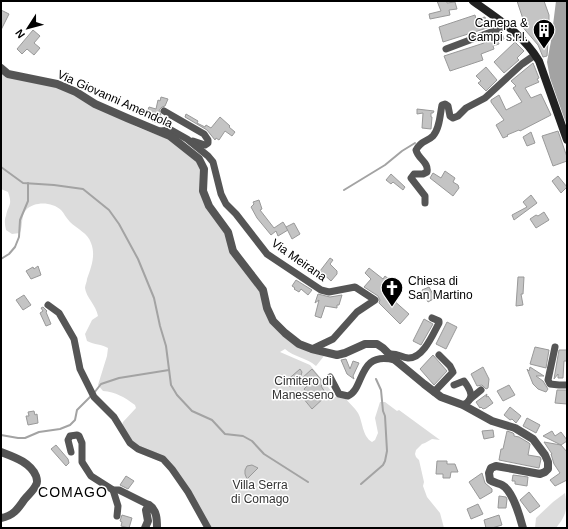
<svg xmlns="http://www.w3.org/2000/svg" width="568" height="529" viewBox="0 0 568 529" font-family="Arial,sans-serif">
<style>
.green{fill:#dcdcdc}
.water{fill:#a3a3a3}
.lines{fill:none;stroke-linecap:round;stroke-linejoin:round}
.stream{stroke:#a3a3a3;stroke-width:2}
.building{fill:#c4c4c4;stroke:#999}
.minor{stroke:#555;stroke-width:7}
.tertiary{stroke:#555;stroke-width:8}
.secondary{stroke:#222;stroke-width:8}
.labels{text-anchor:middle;stroke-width:3;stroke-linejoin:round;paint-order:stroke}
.poi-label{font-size:12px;fill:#000;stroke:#fff;text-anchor:end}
.street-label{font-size:12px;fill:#000;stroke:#fff}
.park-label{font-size:12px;fill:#333;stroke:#fff}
.quarter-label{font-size:14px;letter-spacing:1px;fill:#000;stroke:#fff}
</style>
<rect width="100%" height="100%" fill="#fff"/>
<g class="green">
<path d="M1,70L69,91L137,127L173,141L196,159L200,166L203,199L260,284L263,306L308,351L324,356L316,366C307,358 294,357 285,349L280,352L310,365L333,393L329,396L345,398C349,403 355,408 358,413C363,422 362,436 372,442L375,440L378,433L375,418L380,402H385L397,411L399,410L440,440L432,439L425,443L422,444L416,450L415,454L416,457L419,460L424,482L423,486L427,497L440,513L444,528H211L169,462L134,444L122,425L123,422L136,408L135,405C124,397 116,392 103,391L98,385L107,356L108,348C101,344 95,345 87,341L85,334L92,320L98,316C96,305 86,297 85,288C85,285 87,282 87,279C91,268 96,255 91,243C88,233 77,229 70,222C66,218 64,213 61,210C52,202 35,201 26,210C21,215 23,225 20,233L12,234L6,230C5,225 4,220 6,216C8,204 13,206 8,192L1,189Z"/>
<path d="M565,493C568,510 566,515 556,528H535L536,518L553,502Z"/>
</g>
<path class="water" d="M556,1H567V126L550,78L547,62L551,41Z"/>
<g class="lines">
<g class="stream">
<path d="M1,167L23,183L54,185L83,189L109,210L119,224L138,259L154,298L160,326L166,346L171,385L177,395L192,411L212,420L225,434L243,436L252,441L264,454L308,482"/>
<path d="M344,190L385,165L402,151L415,143"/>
<path d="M1,259L9,254L15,247L19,237L20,220L28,201V183"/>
<path d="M94,393L101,384L119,378L169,370"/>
<path d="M1,435L18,438H25L39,432L60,429L70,425L75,420L77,410L91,396"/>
<path d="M361,484L383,465L385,461L387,451L385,416L383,411L381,390L376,379"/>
</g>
</g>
<g class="building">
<path d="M437,1H447V3L455,2L457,9L449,10L450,15L430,19L429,14L441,11Z"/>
<path d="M517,1H544L549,15V23L550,38L548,42L547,56L543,57L538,45L520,24L524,22Z"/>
<path d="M1,10L9,14L1,30Z"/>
<path d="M475,15L476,19L485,17L486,21L488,20L490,27L443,42L439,27Z"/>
<path d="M33,30L40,36L34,43L40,48L34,55L27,49L22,54L17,49Z"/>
<path d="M502,33L504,39L498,41L499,44L493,46L494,49L481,54L483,60L450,71L444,56L484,43L483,40Z"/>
<path d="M515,42L524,51L517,58L519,60L504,73L494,62Z"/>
<path d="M533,63L539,78L537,79L539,82L525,88L531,98L541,94L551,115L520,131L519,130L507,135L508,136L503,138L496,125L504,120L491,102V100L499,95L506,110L522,102L513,88L516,86L511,81Z"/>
<path d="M486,67L497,80L486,91L478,83L481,81L476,76Z"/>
<path d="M161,97L168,99L165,106L162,107L160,109L159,111L161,115L158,123L152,121L153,117L148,115V113L147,112L149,107L156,109L158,100L160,101Z"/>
<path d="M417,109L434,111L433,113H431V117H432L431,129L422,128L423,113L417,114Z"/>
<path d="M186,114L198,121L197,123L205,127L206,125L211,128L220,117L230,126L229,127L235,132L232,136L225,131L219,140L216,138L215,140L207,130L185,117Z"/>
<path d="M558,131L567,157V161L553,166L542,136Z"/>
<path d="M531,132L535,143L527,146L523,137Z"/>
<path d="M445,171L455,178L453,182L458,185L459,188L453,196L430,178L433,173L441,178Z"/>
<path d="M391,174L405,187L403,190L393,182L391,184L386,180Z"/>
<path d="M558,176L567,187L561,193L552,181Z"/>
<path d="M531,195L537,203L514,220L512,215L527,207L523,202Z"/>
<path d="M259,200L262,209L260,210L274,228L283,222L288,230L278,236L276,231L271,235L257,218L251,207L254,204L253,202Z"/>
<path d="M544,212L549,220L536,228L530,219L536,215L538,216Z"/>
<path d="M294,223L300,234L292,239L286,227Z"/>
<path d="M330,258L333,260L330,264L337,271V274L331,281L320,271Z"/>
<path d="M38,266L41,275L31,279L26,271L33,267L34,269Z"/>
<path d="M369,268L383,279L385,276L390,280L387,283L389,284L383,291L409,314L400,324L379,303L380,300L378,296L364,287L371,279L365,273Z"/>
<path d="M518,277H524L523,294H521L523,305L516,306Z"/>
<path d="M296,280L312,290L308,295L301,289L299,292L294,289L295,288L292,286Z"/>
<path d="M429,287L435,298L428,302L422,290Z"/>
<path d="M318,294L330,297L342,295L339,305H337V308L325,306L321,318L315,316L319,300L315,303Z"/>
<path d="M24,295L31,305L23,310L16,300Z"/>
<path d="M43,307L47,311L46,312L51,324L46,326L40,313L43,311L41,308Z"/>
<path d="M424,319L433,324L421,345L413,341Z"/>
<path d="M447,322L457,327L446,349L436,344Z"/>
<path d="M535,347L549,350L546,368L530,364Z"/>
<path d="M559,350H567V361H564L563,378H558V374L554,379Z"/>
<path d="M433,355L447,371L434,385L420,369Z"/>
<path d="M346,359L350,369L353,361L359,363L353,376L354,379L347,374L341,360Z"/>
<path d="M483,367L489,379L488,388L486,389L482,385L477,386L471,374Z"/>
<path d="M530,367L544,376H536L543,381L548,389L546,392L538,389L533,384L527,369L529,371Z"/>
<path d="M300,369L302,372L300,379L290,387L285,382Z"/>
<path d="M312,369L324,383L321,386L327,395L312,409L303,398L308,394L304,389L307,386L301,379Z"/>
<path d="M509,385L515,395L503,401L497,391Z"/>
<path d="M557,390H567V404L555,403Z"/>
<path d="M487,394L486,397L488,396L493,403L486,408L483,409L481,407L480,408L476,402Z"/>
<path d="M510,407L521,416L516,423L512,419L510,420L504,415Z"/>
<path d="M34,411L35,415L37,414L38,423L28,425L26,416H29L28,412Z"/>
<path d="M527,418L540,425L536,433L523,426Z"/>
<path d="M493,430L494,437L484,439L482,431Z"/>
<path d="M507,431L513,433L514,434V436L519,437L529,443L530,444L528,455L540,457L541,459L539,468L499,460L501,449H503Z"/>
<path d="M552,431L555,436L561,432L567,440V441L561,445L567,452V480L555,486L550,480L560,473L554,464L551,454H552L544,442L561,445L543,436Z"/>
<path d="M56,445L68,459L69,463L66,466L51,449Z"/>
<path d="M437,461H447V464H455L458,472H451L450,478H443V474H436Z"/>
<path d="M252,465L258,468L247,479L245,474V470L247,466Z"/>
<path d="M482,473L485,483L492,489V492L480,499L469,482Z"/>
<path d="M513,475L528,477L527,486L515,484V481H512Z"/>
<path d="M126,476L134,481L128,489L120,485Z"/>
<path d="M529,492L540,506L530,513L520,500Z"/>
<path d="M499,496L506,497L507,499L506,508H498Z"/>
<path d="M478,504L483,514L471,519L467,509Z"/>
<path d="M122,515L132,518L129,528L121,526L122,522L120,521Z"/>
<path d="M499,515L502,525L492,528H486L484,520Z"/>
</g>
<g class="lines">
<g class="minor">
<path d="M446,49L507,26"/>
<path d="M164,111L204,134L208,140V143L205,145L193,141"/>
<path d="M160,131L171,130L187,139L208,156L213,162L221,194L226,204L236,214L267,254L321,290L329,292L355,287L375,300L357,312L333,339L312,349"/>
<path d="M425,203V196L411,178L414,174H423L427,172C429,162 418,159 416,150C421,140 427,142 433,136C440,128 440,114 442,105L445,104L448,106L450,116L453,118L458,116L466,108L485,98L522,64L535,55"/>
<path d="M48,305L59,313L74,339L80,369L94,397L114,417L130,443L138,449L163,459L172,469L188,492L208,528"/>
<path d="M555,347L548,380L550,384L559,385H567"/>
<path d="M389,354C397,353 401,357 408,358C423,359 433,334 439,323V321L432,318"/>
<path d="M330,377L339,394L348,396C365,389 357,350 395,360"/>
<path d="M454,385L464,381C467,385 473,394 470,399C469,401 465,404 463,405"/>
<path d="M434,392L453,372L450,366L439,355"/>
<path d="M470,399L481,390"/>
<path d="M71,452L68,440L70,436L77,435L79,436L82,443V462L91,476L113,490H119L149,505"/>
<path d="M113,490L118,506L117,516"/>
</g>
<g class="tertiary">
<path d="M1,68L8,74L57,84L76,92L95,104L127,118L170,136L199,159L204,169L203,191L209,206L228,232L233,251L263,290L267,308L273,321L285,333L299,344L312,349L337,355L345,353L365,344H377L383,348L395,360L424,384L441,397L463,405L492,421L515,428L533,439L545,455L548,462V469L545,472L540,474L496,466L491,468L489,473L490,480C494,483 498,483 502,485C513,491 520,517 523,528"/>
<path d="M1,452C14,457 30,462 36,476C37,479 38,482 36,485C34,490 28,495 24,500C18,509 13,516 1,518"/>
<path d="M145,528L148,521L146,510L149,505C157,510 157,520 157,528"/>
</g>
<path class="secondary" d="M473,1C498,19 523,34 539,61L567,140"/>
</g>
<defs>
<g id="building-pin" transform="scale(1.15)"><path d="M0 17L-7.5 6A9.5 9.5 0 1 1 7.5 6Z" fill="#000" stroke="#fff"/><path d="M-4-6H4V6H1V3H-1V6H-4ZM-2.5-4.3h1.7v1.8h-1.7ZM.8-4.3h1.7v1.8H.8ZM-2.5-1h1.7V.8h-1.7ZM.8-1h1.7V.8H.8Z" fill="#fff"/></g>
<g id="church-pin" transform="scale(1.15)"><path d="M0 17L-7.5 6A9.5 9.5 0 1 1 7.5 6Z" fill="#000" stroke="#fff"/><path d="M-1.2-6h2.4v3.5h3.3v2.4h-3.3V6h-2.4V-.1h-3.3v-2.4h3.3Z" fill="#fff"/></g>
</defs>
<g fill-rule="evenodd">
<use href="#building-pin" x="544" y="30"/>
<use href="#church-pin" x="392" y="288"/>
</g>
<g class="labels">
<g class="poi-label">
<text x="528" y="27">Canepa &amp;<tspan x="528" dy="14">Campi s.r.l.</tspan></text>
<text x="408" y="285" text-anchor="start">Chiesa di<tspan x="408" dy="14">San Martino</tspan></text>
</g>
<g class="street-label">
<text transform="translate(115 99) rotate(24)" y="4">Via Giovanni Amendola</text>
<text transform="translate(299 260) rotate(35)" y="4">Via Meirana</text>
</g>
<g class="park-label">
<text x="303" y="385">Cimitero di<tspan x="303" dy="14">Manesseno</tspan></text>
<text x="260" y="489">Villa Serra<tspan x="260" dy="14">di Comago</tspan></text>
</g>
<g class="quarter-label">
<text x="73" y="497">COMAGO</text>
</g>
</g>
<rect width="568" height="529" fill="none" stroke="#000000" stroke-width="4"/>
<g transform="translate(28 28) rotate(234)" stroke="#ffffff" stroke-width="3" paint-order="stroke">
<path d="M0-3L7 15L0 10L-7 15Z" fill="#000000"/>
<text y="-6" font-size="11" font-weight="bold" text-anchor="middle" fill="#000000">N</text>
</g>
</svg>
